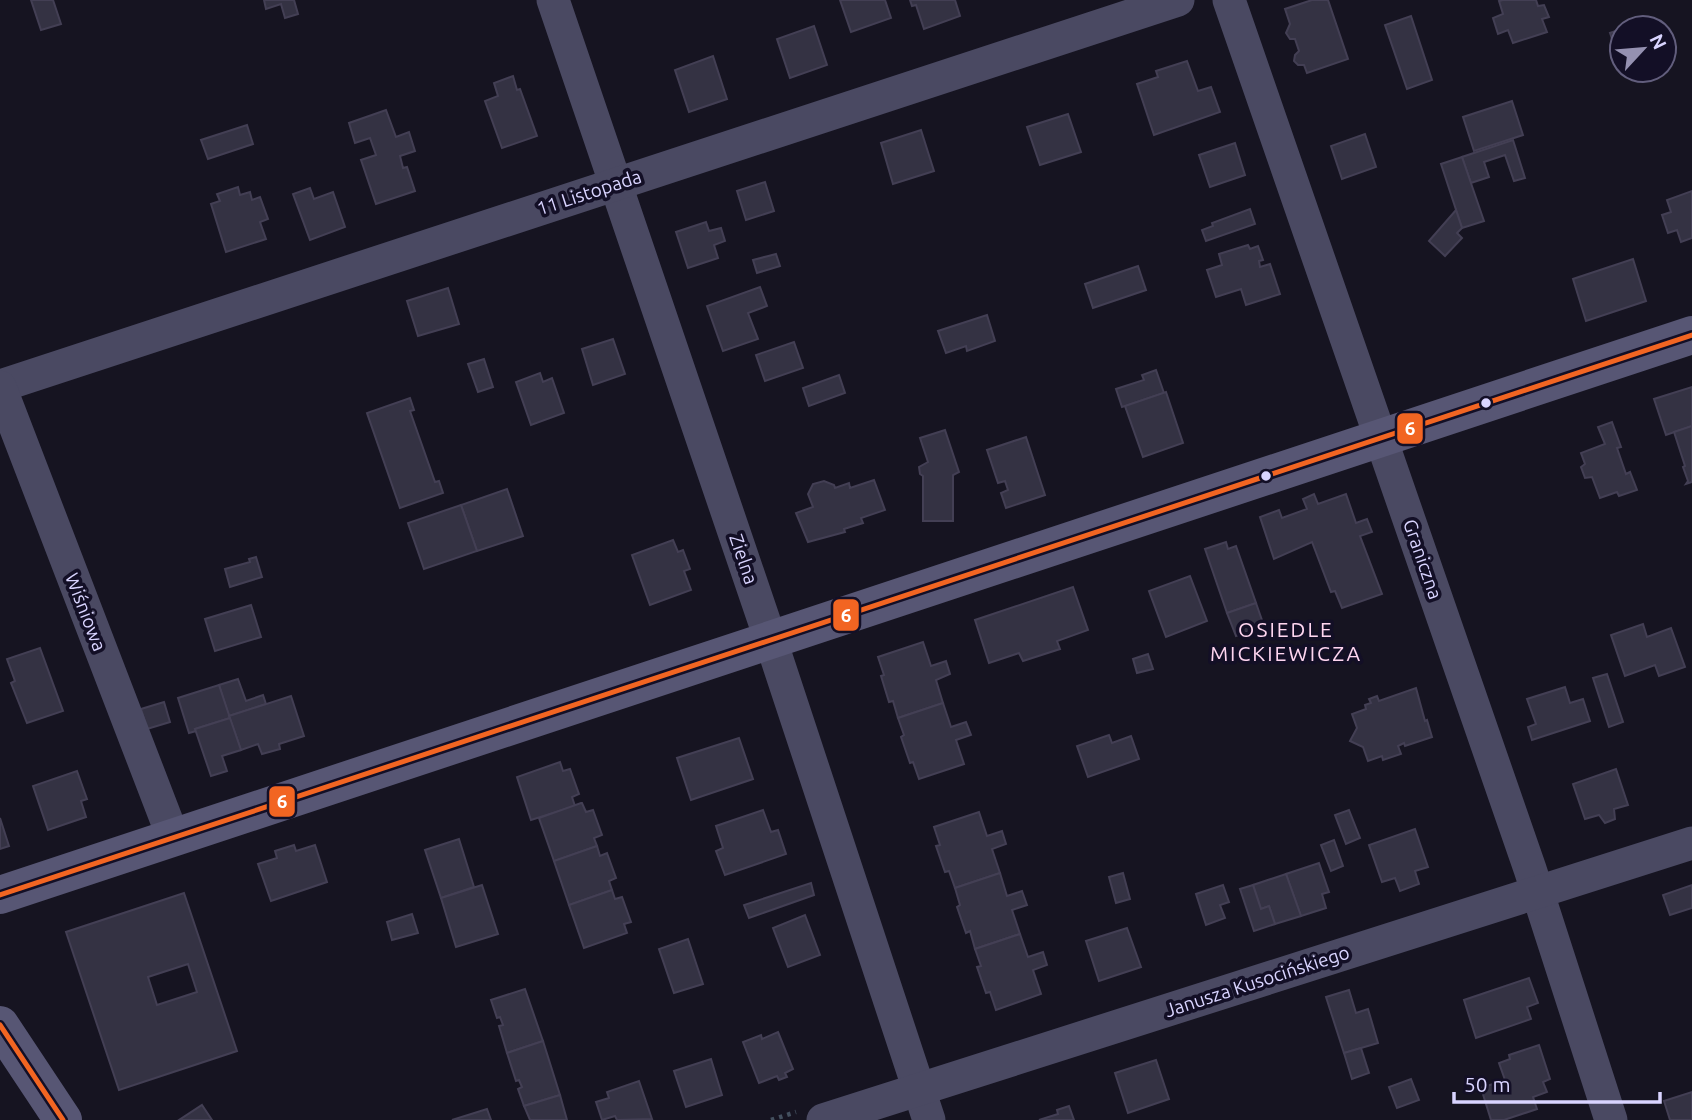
<svg xmlns="http://www.w3.org/2000/svg" width="1692" height="1120" viewBox="0 0 1692 1120" font-family="Ubuntu,sans-serif">
<style>
.building{fill:#343243;stroke:#433f54;stroke-width:2;fill-rule:evenodd}
.lines{fill:none;stroke-linecap:round;stroke-linejoin:round}
.path{stroke:#44505f;stroke-width:4.5;stroke-dasharray:3.5 5;stroke-linecap:butt}
.street{stroke:#4a4962;stroke-width:33}
.secondary{stroke:#575674;stroke-width:38}
.bus-1-casing{stroke:#130f26;stroke-width:10}
.bus-1{stroke:#f26522;stroke-width:5}
.bus-dot{fill:#d9d4ff;stroke:#130f26;stroke-width:2.5}
.labels{text-anchor:middle;stroke-width:7;stroke-linejoin:round;paint-order:stroke}
.street-label{font-size:19px;fill:#d9d4ff;stroke:#130f26}
.neighbourhood-label{font-size:21px;letter-spacing:2px;fill:#ffd6f0;stroke:#130f26}
.line-badge{stroke:#130f26;stroke-width:2.5}
.badge-label{font-size:19px;text-anchor:middle;font-weight:bold;fill:#fff}
</style>
<rect width="100%" height="100%" fill="#161421"/>
<g class="building">
<path d="M31,0H53L61,24L41,30Z"/>
<path d="M264,0H294L298,14L285,18L281,4L266,9Z"/>
<path d="M840,0H885L891,18L851,32Z"/>
<path d="M910,0H955L960,16L924,29L916,5L912,6Z"/>
<path d="M1312,0H1328L1348,59L1307,73L1304,65H1298L1294,61L1295,55L1299,51L1295,39H1290L1286,33L1290,24L1285,9Z"/>
<path d="M1503,0H1536L1538,6L1544,5L1549,17L1542,19L1547,32L1513,43L1508,30L1498,34L1493,18L1503,14L1499,1Z"/>
<path d="M1411,16L1432,80L1407,89L1385,25Z"/>
<path d="M1642,23L1644,28H1625Z"/>
<path d="M814,26L827,65L790,78L777,39Z"/>
<path d="M1622,29V68L1610,33Z"/>
<path d="M713,56L727,99L689,112L675,70Z"/>
<path d="M1187,61L1198,91L1211,87L1220,112L1154,135L1137,84L1158,77L1156,71Z"/>
<path d="M513,76L517,90L520,89L537,136L502,148L485,101L498,96L494,83Z"/>
<path d="M1512,101L1523,135L1474,151L1463,117Z"/>
<path d="M386,110L396,137L409,132L415,151L400,156L403,168L407,167L415,191L376,204L361,160L376,155L370,138L355,143L349,123Z"/>
<path d="M1068,114L1081,152L1040,165L1027,127Z"/>
<path d="M247,125L253,144L208,159L201,140Z"/>
<path d="M921,130L934,171L893,184L881,143Z"/>
<path d="M1365,134L1376,167L1342,179L1331,146Z"/>
<path d="M1513,140L1525,178L1514,181L1505,155L1484,162L1489,177L1471,183L1462,157Z"/>
<path d="M1235,143L1245,175L1210,187L1199,155Z"/>
<path d="M1462,157L1484,221L1462,228L1441,164Z"/>
<path d="M765,182L774,211L746,220L737,191Z"/>
<path d="M238,187L240,195L250,192L252,200L260,197L268,219L260,222L266,239L226,252L211,204L220,201L217,194Z"/>
<path d="M310,188L314,199L333,192L345,227L310,240L293,194Z"/>
<path d="M1692,191V238L1681,242L1677,230L1668,233L1662,215L1671,212L1667,200Z"/>
<path d="M1250,209L1255,224L1206,241L1202,230L1213,226L1212,223Z"/>
<path d="M1456,210L1462,228L1457,233L1462,238L1445,256L1429,241Z"/>
<path d="M706,222L709,231L721,228L725,241L714,245L718,258L688,268L676,232Z"/>
<path d="M1248,245L1250,249L1258,246L1263,260L1259,261L1260,267L1270,264L1280,294L1246,305L1241,289L1216,297L1207,270L1222,265L1219,254Z"/>
<path d="M776,254L780,266L757,273L753,260Z"/>
<path d="M1633,259L1646,301L1586,321L1573,279Z"/>
<path d="M1138,266L1146,290L1093,308L1085,284Z"/>
<path d="M760,287L767,306L748,313L758,339L723,351L707,306Z"/>
<path d="M448,288L459,324L418,336L407,301Z"/>
<path d="M987,315L995,341L967,351L966,346L946,353L938,331Z"/>
<path d="M613,339L625,374L593,385L582,349Z"/>
<path d="M794,342L803,368L765,381L756,355Z"/>
<path d="M484,359L493,387L478,392L468,364Z"/>
<path d="M1156,370L1164,393L1122,407L1116,389L1144,380L1142,375Z"/>
<path d="M540,373L543,382L552,378L564,413L531,425L516,382Z"/>
<path d="M839,375L845,393L809,406L803,388Z"/>
<path d="M1692,387V426L1666,435L1654,399Z"/>
<path d="M1166,392L1183,443L1143,457L1125,406Z"/>
<path d="M410,398L414,410L410,411L435,482L439,481L443,493L400,508L367,413Z"/>
<path d="M1612,422L1621,447L1617,448L1626,474L1630,472L1637,490L1619,496L1617,492L1600,498L1592,477L1585,478L1581,467L1585,464L1581,453L1605,444L1598,427Z"/>
<path d="M1692,426V482L1686,484L1688,481L1683,467L1685,466L1674,432Z"/>
<path d="M945,430L959,472L953,475V521H923V476L920,474L919,467L928,462L920,438Z"/>
<path d="M1026,437L1045,495L1006,508L1001,493L1008,490L1005,481L998,483L987,450Z"/>
<path d="M874,480L885,510L861,518L863,523L844,529L845,532L808,542L796,513L813,507L808,494L813,484L824,481L834,485L835,488L849,483L850,488Z"/>
<path d="M507,489L523,536L477,551L461,505Z"/>
<path d="M1314,494L1318,504L1346,494L1356,523L1367,519L1372,532L1360,536L1382,594L1342,608L1335,591L1331,592L1312,542L1274,559L1260,517L1279,510L1282,518L1307,509L1303,499Z"/>
<path d="M461,505L477,551L424,569L408,523Z"/>
<path d="M673,540L678,552L683,550L690,569L684,571L691,590L650,605L632,555Z"/>
<path d="M1226,542L1228,549L1236,546L1256,603L1227,613L1205,549Z"/>
<path d="M256,557L262,577L230,587L225,569L250,562L249,559Z"/>
<path d="M1190,576L1207,621L1166,637L1149,591Z"/>
<path d="M1073,587L1088,630L1057,641L1060,649L1023,661L1019,653L989,663L975,620Z"/>
<path d="M1256,603L1264,626L1236,636L1227,613Z"/>
<path d="M251,605L261,637L215,651L205,619Z"/>
<path d="M1643,624L1647,637L1671,628L1685,667L1659,676L1655,665L1625,676L1611,635Z"/>
<path d="M923,642L931,666L946,661L950,674L936,680L943,703L898,718L893,701L889,702L881,676L884,675L878,657Z"/>
<path d="M40,648L63,711L27,723L11,683L15,681L7,659Z"/>
<path d="M1148,654L1153,669L1137,673L1133,659Z"/>
<path d="M1607,674L1623,722L1609,727L1593,678Z"/>
<path d="M238,679L246,701L263,695L266,704L229,716L219,685Z"/>
<path d="M219,685L230,718L195,729L196,731L189,733L178,698Z"/>
<path d="M1565,687L1570,703L1583,699L1590,721L1532,740L1528,727L1536,724L1527,699Z"/>
<path d="M1416,688L1425,721L1427,720L1432,737L1405,746L1404,743L1398,746L1401,754L1383,760L1382,756L1368,761L1363,747L1350,741L1357,728L1352,714L1366,709L1365,705L1371,703L1369,699L1377,696L1379,701Z"/>
<path d="M291,696L304,736L279,744L280,749L262,754L258,744L241,750L229,716Z"/>
<path d="M164,702L170,722L147,729L141,709Z"/>
<path d="M943,703L951,727L966,722L971,735L956,740L964,764L919,779L913,762L910,763L901,737L904,735L898,718Z"/>
<path d="M230,718L241,750L222,756L227,771L211,776L195,729Z"/>
<path d="M1109,735L1112,743L1131,736L1139,759L1088,777L1077,746Z"/>
<path d="M739,738L753,779L691,800L677,758Z"/>
<path d="M560,762L563,771L570,769L579,794L572,797L575,806L531,820L517,777Z"/>
<path d="M1616,769L1628,805L1614,809L1615,819L1605,823L1599,815L1585,819L1573,784Z"/>
<path d="M77,771L87,799L81,801L86,817L48,830L33,786Z"/>
<path d="M581,803H582L586,812L593,810L602,835L594,838L597,846L554,861L539,818Z"/>
<path d="M763,810L771,832L778,830L786,854L725,875L716,851L723,848L716,826Z"/>
<path d="M1349,810L1360,838L1346,844L1335,815Z"/>
<path d="M979,812L987,836L1002,831L1006,844L992,849L1000,873L955,888L949,871L945,872L936,846L940,845L934,827Z"/>
<path d="M0,818L9,846L0,849Z"/>
<path d="M1415,829L1428,867L1415,871L1419,884L1400,891L1395,878L1382,882L1369,845Z"/>
<path d="M459,839L474,887L441,898L425,850Z"/>
<path d="M1334,840L1343,866L1331,871L1321,845Z"/>
<path d="M294,845L296,851L315,845L327,882L271,901L258,864L277,858L275,851Z"/>
<path d="M597,846L600,856L607,853L616,878L609,881L612,890L569,905L554,861Z"/>
<path d="M1319,863L1329,892L1322,894L1326,908L1301,916L1286,874Z"/>
<path d="M1000,873L1007,896L1022,891L1027,905L1012,910L1020,934L975,949L970,931L966,933L957,907L960,905L955,888Z"/>
<path d="M1123,873L1130,899L1116,903L1109,877Z"/>
<path d="M1286,874L1301,916L1275,924L1269,906L1261,909L1253,885Z"/>
<path d="M811,883L814,895L749,918L744,905Z"/>
<path d="M482,885L498,934L456,947L441,898Z"/>
<path d="M1223,885L1229,902L1220,905L1225,918L1206,925L1196,894Z"/>
<path d="M1253,885L1261,909L1269,906L1275,924L1254,931L1240,889Z"/>
<path d="M1692,885V908L1670,915L1663,895Z"/>
<path d="M612,890L615,899L622,897L631,922L624,924L627,933L584,948L569,905Z"/>
<path d="M184,893L237,1051L119,1090L66,932ZM188,964L197,992L157,1005L148,977Z"/>
<path d="M412,914L418,933L392,940L387,922Z"/>
<path d="M805,915L820,955L788,967L773,928Z"/>
<path d="M1127,928L1141,967L1099,981L1086,941Z"/>
<path d="M1020,934L1028,957L1043,952L1047,965L1033,970L1041,994L996,1010L990,992L986,993L977,967L981,966L975,949Z"/>
<path d="M688,939L703,984L674,993L659,949Z"/>
<path d="M1529,978L1538,1003L1527,1007L1531,1019L1476,1038L1464,1000Z"/>
<path d="M525,989L543,1041L507,1053L499,1026L503,1025L500,1017L497,1018L491,1000Z"/>
<path d="M1349,990L1356,1013L1368,1009L1378,1043L1344,1053L1326,997Z"/>
<path d="M778,1032L793,1069L785,1073L787,1077L779,1080L777,1076L759,1083L743,1042L761,1035L762,1039Z"/>
<path d="M543,1041L560,1095L524,1106L518,1089L522,1087L519,1080L516,1081L507,1053Z"/>
<path d="M1539,1045L1550,1079L1543,1082L1547,1092L1533,1097L1537,1109L1504,1120H1491L1481,1088L1505,1080L1499,1063L1510,1059L1509,1055Z"/>
<path d="M1361,1048L1369,1073L1352,1079L1344,1053Z"/>
<path d="M711,1059L722,1095L686,1107L674,1071Z"/>
<path d="M1156,1060L1169,1099L1128,1113L1115,1073Z"/>
<path d="M1411,1079L1419,1100L1397,1108L1389,1087Z"/>
<path d="M639,1081L652,1119L617,1120L615,1116L602,1120L596,1102L609,1098L607,1092Z"/>
<path d="M1692,1092V1120H1670L1664,1101Z"/>
<path d="M560,1095L567,1120H530L524,1106Z"/>
<path d="M202,1105L212,1120H179Z"/>
<path d="M1069,1106L1074,1120H1039L1058,1114L1057,1110Z"/>
<path d="M487,1109L491,1120H452Z"/>
</g>
<g class="lines">
<path class="path" d="M771,1120L796,1112"/>
<g class="street">
<path d="M553,0L771,641L929,1120"/>
<path d="M1229,0L1530,869L1611,1120"/>
<path d="M0,386L1178,0"/>
<path d="M0,387L173,837"/>
<path d="M823,1120L1692,843"/>
</g>
<g class="secondary">
<path d="M0,895L1692,335"/>
<path d="M0,1025L63,1120"/>
</g>
<g class="bus-1-casing">
<g id="bus-1">
<path d="M0,895L1692,335"/>
<path d="M0,1025L63,1120"/>
</g>
</g>
<use href="#bus-1" class="bus-1"/>
</g>
<g class="bus-dot">
<circle cx="1486" cy="403" r="6"/>
<circle cx="1266" cy="476" r="6"/>
</g>
<g class="labels">
<g class="street-label">
<text transform="translate(589 192) rotate(-18)" y="7">11 Listopada</text>
<text transform="translate(744 559) rotate(71)" y="7">Zielna</text>
<text transform="translate(1423 559) rotate(71)" y="7">Graniczna</text>
<text transform="translate(86 612) rotate(69)" y="7">Wiśniowa</text>
<text transform="translate(1257 981) rotate(-18)" y="7">Janusza Kusocińskiego</text>
</g>
<g class="neighbourhood-label">
<text x="1286" y="637">OSIEDLE<tspan x="1286" dy="24">MICKIEWICZA</tspan></text>
</g>
</g>
<g class="line-badge">
<rect x="1396" y="412" width="28" height="33" rx="7" fill="#f26522"/>
<rect x="832" y="598" width="28" height="34" rx="7" fill="#f26522"/>
<rect x="268" y="785" width="28" height="33" rx="7" fill="#f26522"/>
</g>
<g class="badge-label">
<text x="1410" y="435">6</text>
<text x="846" y="622">6</text>
<text x="282" y="808">6</text>
</g>
<g transform="translate(1643 49) rotate(64)"><circle r="33" fill="#130f26" stroke="#625e7d" stroke-width="2"/>
<path d="M0-5L12 26L0 18L-12 26Z" fill="#9591b1"/>
<text y="-10" font-size="19" font-weight="bold" text-anchor="middle" fill="#d9d4ff">N</text>
</g>
<path d="M1454 1092v10h206v-10" fill="none" stroke="#d9d4ff" stroke-width="3.5"/>
<text x="1464" y="1092" font-size="21" fill="#d9d4ff" stroke="#130f26" stroke-width="5" paint-order="stroke">50 m</text>
</svg>
